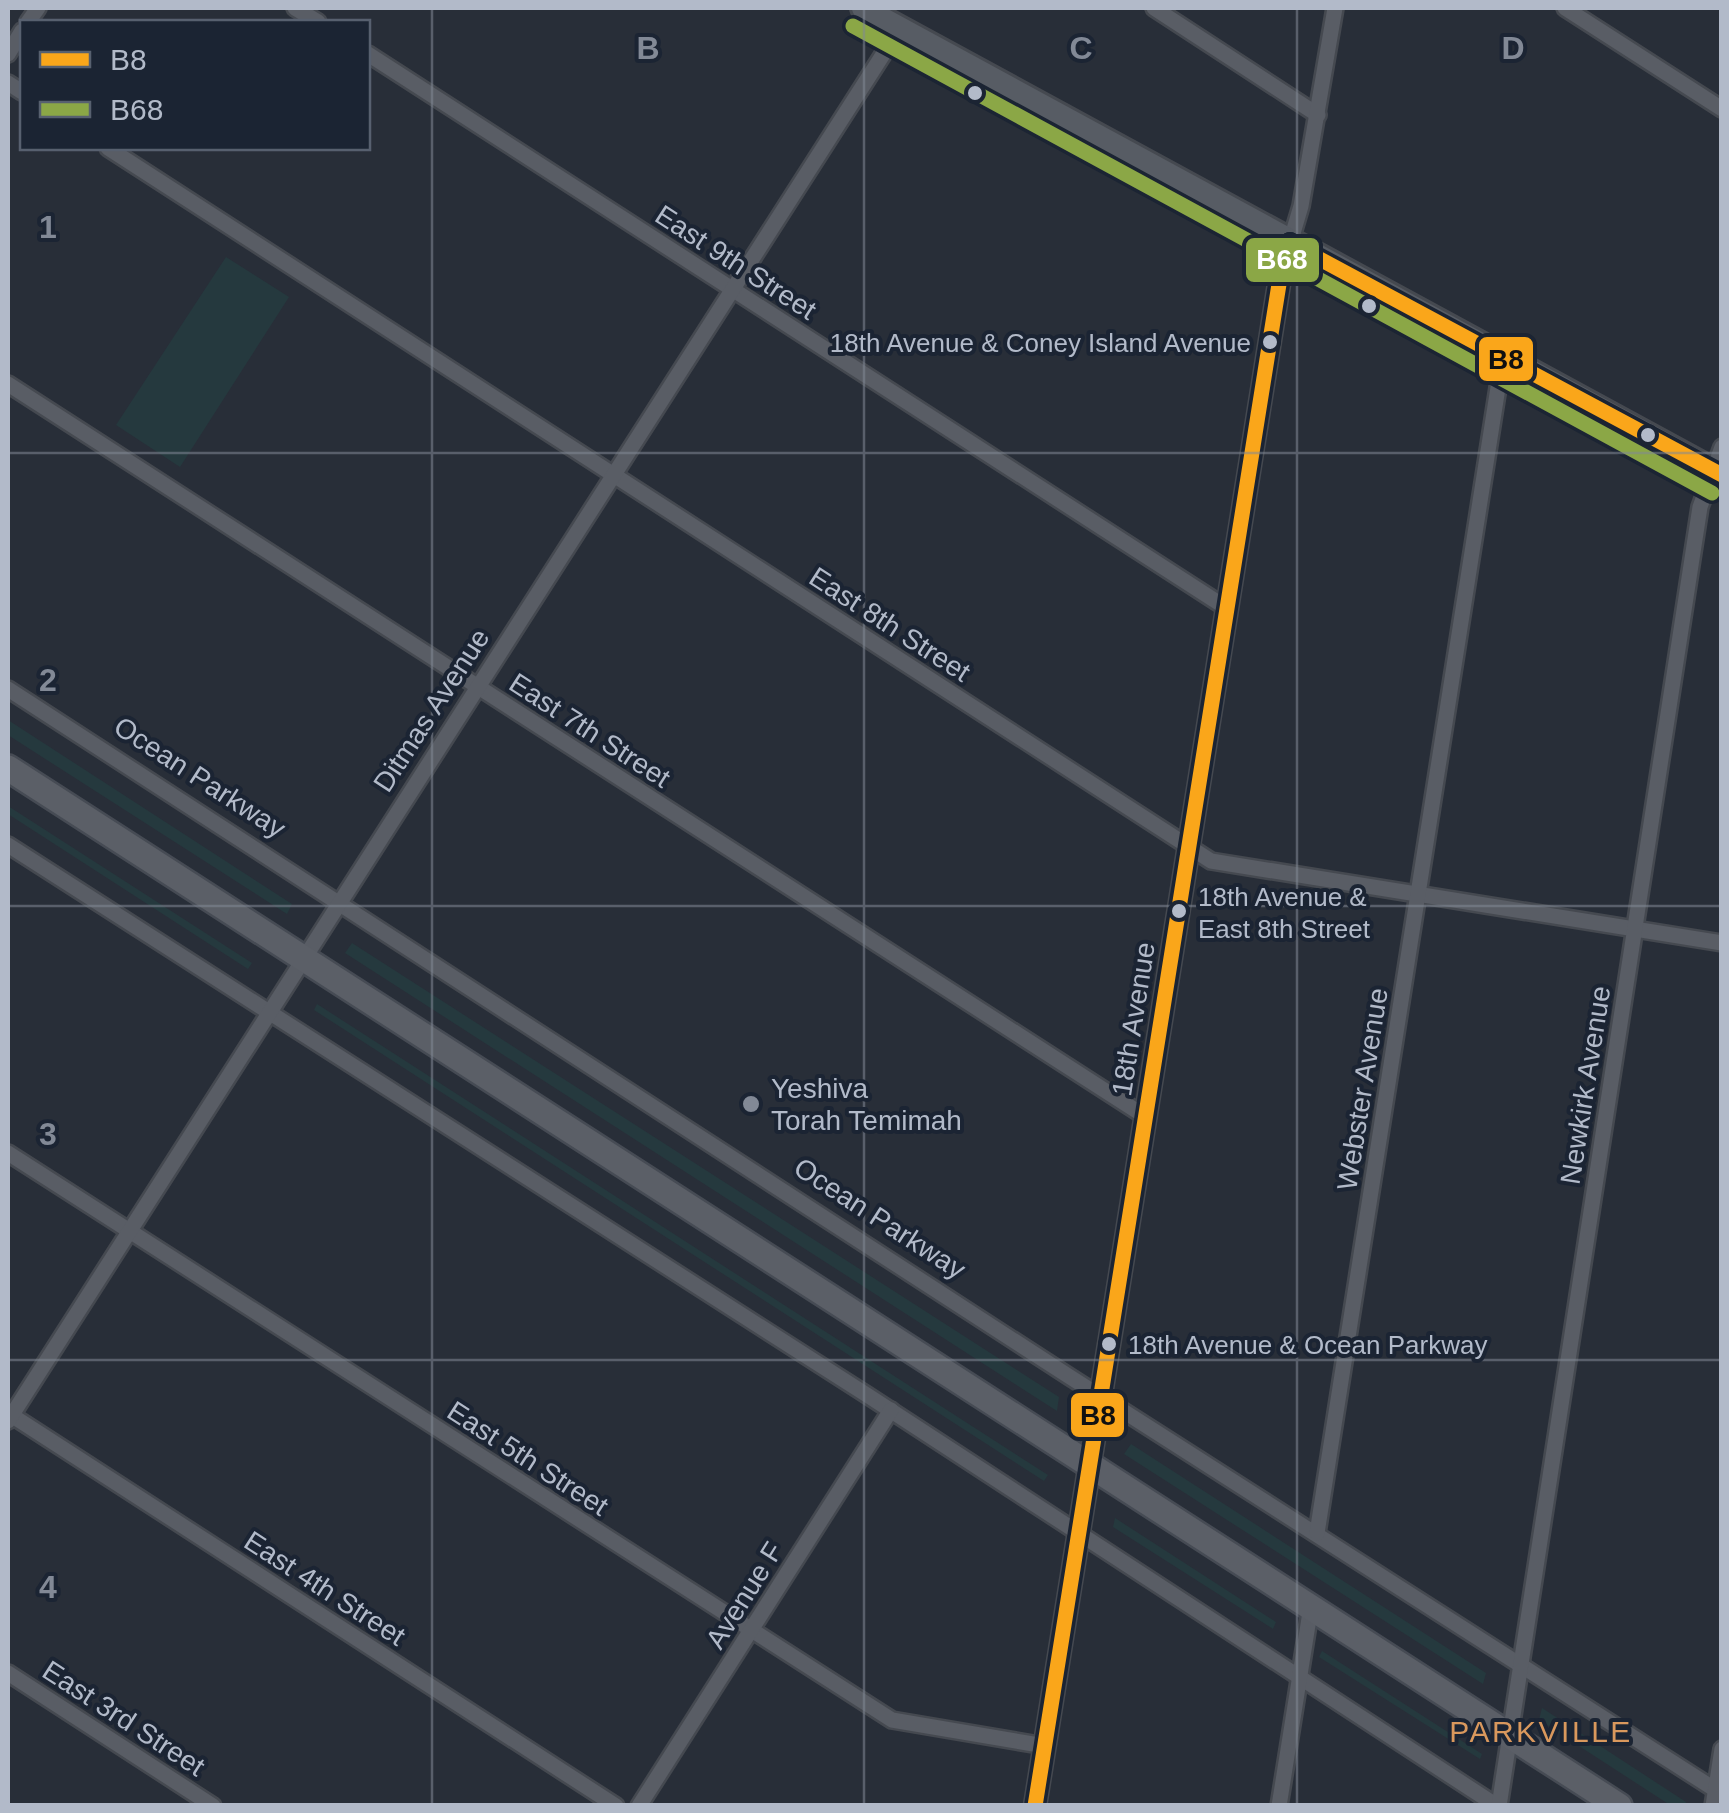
<svg xmlns="http://www.w3.org/2000/svg" width="1729" height="1813" viewBox="0 0 1729 1813" font-family="Helvetica,sans-serif">
<style>
.green{fill:#25393e}
.lines{fill:none;stroke-linecap:round;stroke-linejoin:round}
.minor-casing{stroke:#454950;stroke-width:20}
.tertiary-casing{stroke:#454950;stroke-width:25}
.secondary-casing{stroke:#454950;stroke-width:28}
.primary-casing{stroke:#464b54;stroke-width:30}
.minor{stroke:#595d65;stroke-width:15}
.tertiary{stroke:#595d65;stroke-width:20}
.secondary{stroke:#575c64;stroke-width:22}
.primary{stroke:#5b5f67;stroke-width:25}
.bus-1-casing{stroke:#1b2433;stroke-width:22}
.bus-2-casing{stroke:#1b2433;stroke-width:22}
.bus-1{stroke:#faa61a;stroke-width:15}
.bus-2{stroke:#8ba746;stroke-width:15}
.grid{fill:none;stroke:#828996;stroke-width:2.5;stroke-opacity:0.55}
.bus-dot{fill:#b2bac9;stroke:#1b2433;stroke-width:4}
.poi-dot{fill:#828996;stroke:#1b2433;stroke-width:4}
.labels{text-anchor:middle;stroke-width:8;stroke-linejoin:round;paint-order:stroke}
.bus-label{font-size:26px;fill:#b2bac9;stroke:#1b2433;text-anchor:start}
.street-label{font-size:28px;fill:#b2bac9;stroke:#1b2433}
.poi-label{font-size:28px;fill:#b2bac9;stroke:#1b2433;text-anchor:start}
.neighbourhood-label{font-size:30px;letter-spacing:2.5px;fill:#d9985d;stroke:#1b2433}
.grid-label{font-size:32px;text-anchor:middle;font-weight:bold;fill:#828996;stroke:#1b2433;stroke-width:8;stroke-linejoin:round;paint-order:stroke}
.line-badge{stroke:#1b2433;stroke-width:4}
.badge-label{font-size:28px;text-anchor:middle;font-weight:bold;fill:#fff}
.pale-badge-label{font-size:28px;text-anchor:middle;font-weight:bold;fill:#111}
</style>
<rect width="100%" height="100%" fill="#282e38"/>
<g class="green">
<path d="M226,257L289,297L180,467L116,425Z"/>
<path d="M8,720L292,904L287,914L8,735Z"/>
<path d="M8,806L252,963L248,969L8,814Z"/>
<path d="M352,943L1059,1397L1057,1411L345,953Z"/>
<path d="M317,1004L1048,1475L1044,1481L314,1010Z"/>
<path d="M1131,1444L1486,1673L1483,1684L1124,1454Z"/>
<path d="M1115,1518L1276,1622L1273,1629L1113,1527Z"/>
<path d="M1322,1651L1482,1754L1480,1759L1319,1657Z"/>
<path d="M1542,1708L1686,1802L1685,1805H1670L1539,1720Z"/>
</g>
<g class="lines">
<g class="minor-casing">
<g id="minor">
<path d="M295,8L318,22"/>
<path d="M1154,8L1318,115"/>
<path d="M1565,8L1722,109"/>
<path d="M28,22L38,8"/>
<path d="M8,54L22,31"/>
<path d="M368,54L1228,609"/>
<path d="M8,83L22,92"/>
<path d="M108,148L1211,861L1722,943"/>
<path d="M1290,243L1301,206L1335,8"/>
<path d="M8,384L1146,1117"/>
<path d="M8,689L1070,1377L1722,1794"/>
<path d="M8,845L867,1395L1497,1806"/>
<path d="M8,1153L892,1720L1045,1746"/>
<path d="M8,1413L616,1806"/>
<path d="M8,1421L900,28"/>
<path d="M1317,1533L1503,356"/>
<path d="M8,1673L213,1806"/>
<path d="M639,1806L891,1410"/>
<path d="M1279,1806L1311,1606"/>
<path d="M1499,1806L1700,507L1722,447"/>
<path d="M1713,1806L1722,1749"/>
</g>
</g>
<g class="tertiary-casing">
<path id="tertiary" d="M1035,1806L1280,278L1290,243"/>
</g>
<g class="secondary-casing">
<path id="secondary" d="M863,8L1722,475"/>
</g>
<g class="primary-casing">
<path id="primary" d="M8,768L1619,1806"/>
</g>
<use href="#minor" class="minor"/>
<use href="#tertiary" class="tertiary"/>
<use href="#secondary" class="secondary"/>
<use href="#primary" class="primary"/>
<g class="bus-1-casing">
<g id="bus-1">
<path d="M1290,243L1722,475"/>
<path d="M1035,1806L1280,278L1290,243"/>
</g>
</g>
<g class="bus-2-casing">
<path id="bus-2" d="M853,26L1712,493"/>
</g>
<use href="#bus-1" class="bus-1"/>
<use href="#bus-2" class="bus-2"/>
</g>
<path class="grid" d="M432,8V1806M864,8V1806M1297,8V1806M8,453H1722M8,906H1722M8,1360H1722"/>
<g class="bus-dot">
<circle cx="975" cy="93" r="9"/>
<circle cx="1369" cy="306" r="9"/>
<circle cx="1270" cy="342" r="9"/>
<circle cx="1648" cy="435" r="9"/>
<circle cx="1179" cy="911" r="9"/>
<circle cx="1109" cy="1344" r="9"/>
</g>
<circle class="poi-dot" cx="751" cy="1104" r="10"/>
<g class="labels">
<g class="bus-label">
<text x="1251" y="352" text-anchor="end">18th Avenue &amp; Coney Island Avenue</text>
<text x="1198" y="906">18th Avenue &amp;<tspan x="1198" dy="32">East 8th Street</tspan></text>
<text x="1128" y="1354">18th Avenue &amp; Ocean Parkway</text>
</g>
<g class="street-label">
<text transform="translate(736 262) rotate(33)" y="10">East 9th Street</text>
<text transform="translate(890 624) rotate(33)" y="10">East 8th Street</text>
<text transform="translate(431 710) rotate(-57)" y="10">Ditmas Avenue</text>
<text transform="translate(590 730) rotate(33)" y="10">East 7th Street</text>
<text transform="translate(200 777) rotate(33)" y="10">Ocean Parkway</text>
<text transform="translate(1133 1019) rotate(-81)" y="10">18th Avenue</text>
<text transform="translate(1585 1085) rotate(-81)" y="10">Newkirk Avenue</text>
<text transform="translate(1362 1089) rotate(-81)" y="10">Webster Avenue</text>
<text transform="translate(880 1218) rotate(33)" y="10">Ocean Parkway</text>
<text transform="translate(528 1458) rotate(33)" y="10">East 5th Street</text>
<text transform="translate(325 1588) rotate(33)" y="10">East 4th Street</text>
<text transform="translate(744 1595) rotate(-58)" y="10">Avenue F</text>
<text transform="translate(124 1718) rotate(33)" y="10">East 3rd Street</text>
</g>
<g class="poi-label">
<text x="771" y="1098">Yeshiva<tspan x="771" dy="32">Torah Temimah</tspan></text>
</g>
<g class="neighbourhood-label">
<text x="1541" y="1742">PARKVILLE</text>
</g>
</g>
<g class="grid-label">
<text x="648" y="59">B</text>
<text x="1081" y="59">C</text>
<text x="1513" y="59">D</text>
<text x="48" y="238">1</text>
<text x="48" y="691">2</text>
<text x="48" y="1145">3</text>
<text x="48" y="1598">4</text>
</g>
<g class="line-badge">
<rect x="1244" y="236" width="77" height="48" rx="10" fill="#8ba746"/>
<rect x="1477" y="335" width="58" height="48" rx="10" fill="#faa61a"/>
<rect x="1069" y="1391" width="57" height="48" rx="10" fill="#faa61a"/>
</g>
<g class="badge-label">
<text x="1282" y="269">B68</text>
</g>
<g class="pale-badge-label">
<text x="1506" y="369">B8</text>
<text x="1098" y="1425">B8</text>
</g>
<rect width="1729" height="1813" fill="none" stroke="#b2bac9" stroke-width="20"/>
<rect x="20" y="20" width="350" height="130" fill="#1b2433" stroke="#57606f" stroke-width="2.5"/>
<rect x="40" y="52" width="50" height="15" fill="#faa61a" stroke="#57606f" stroke-width="2.5"/>
<text x="110" y="70" font-size="30" fill="#b2bac9">B8</text>
<rect x="40" y="102" width="50" height="15" fill="#8ba746" stroke="#57606f" stroke-width="2.5"/>
<text x="110" y="120" font-size="30" fill="#b2bac9">B68</text>
</svg>
